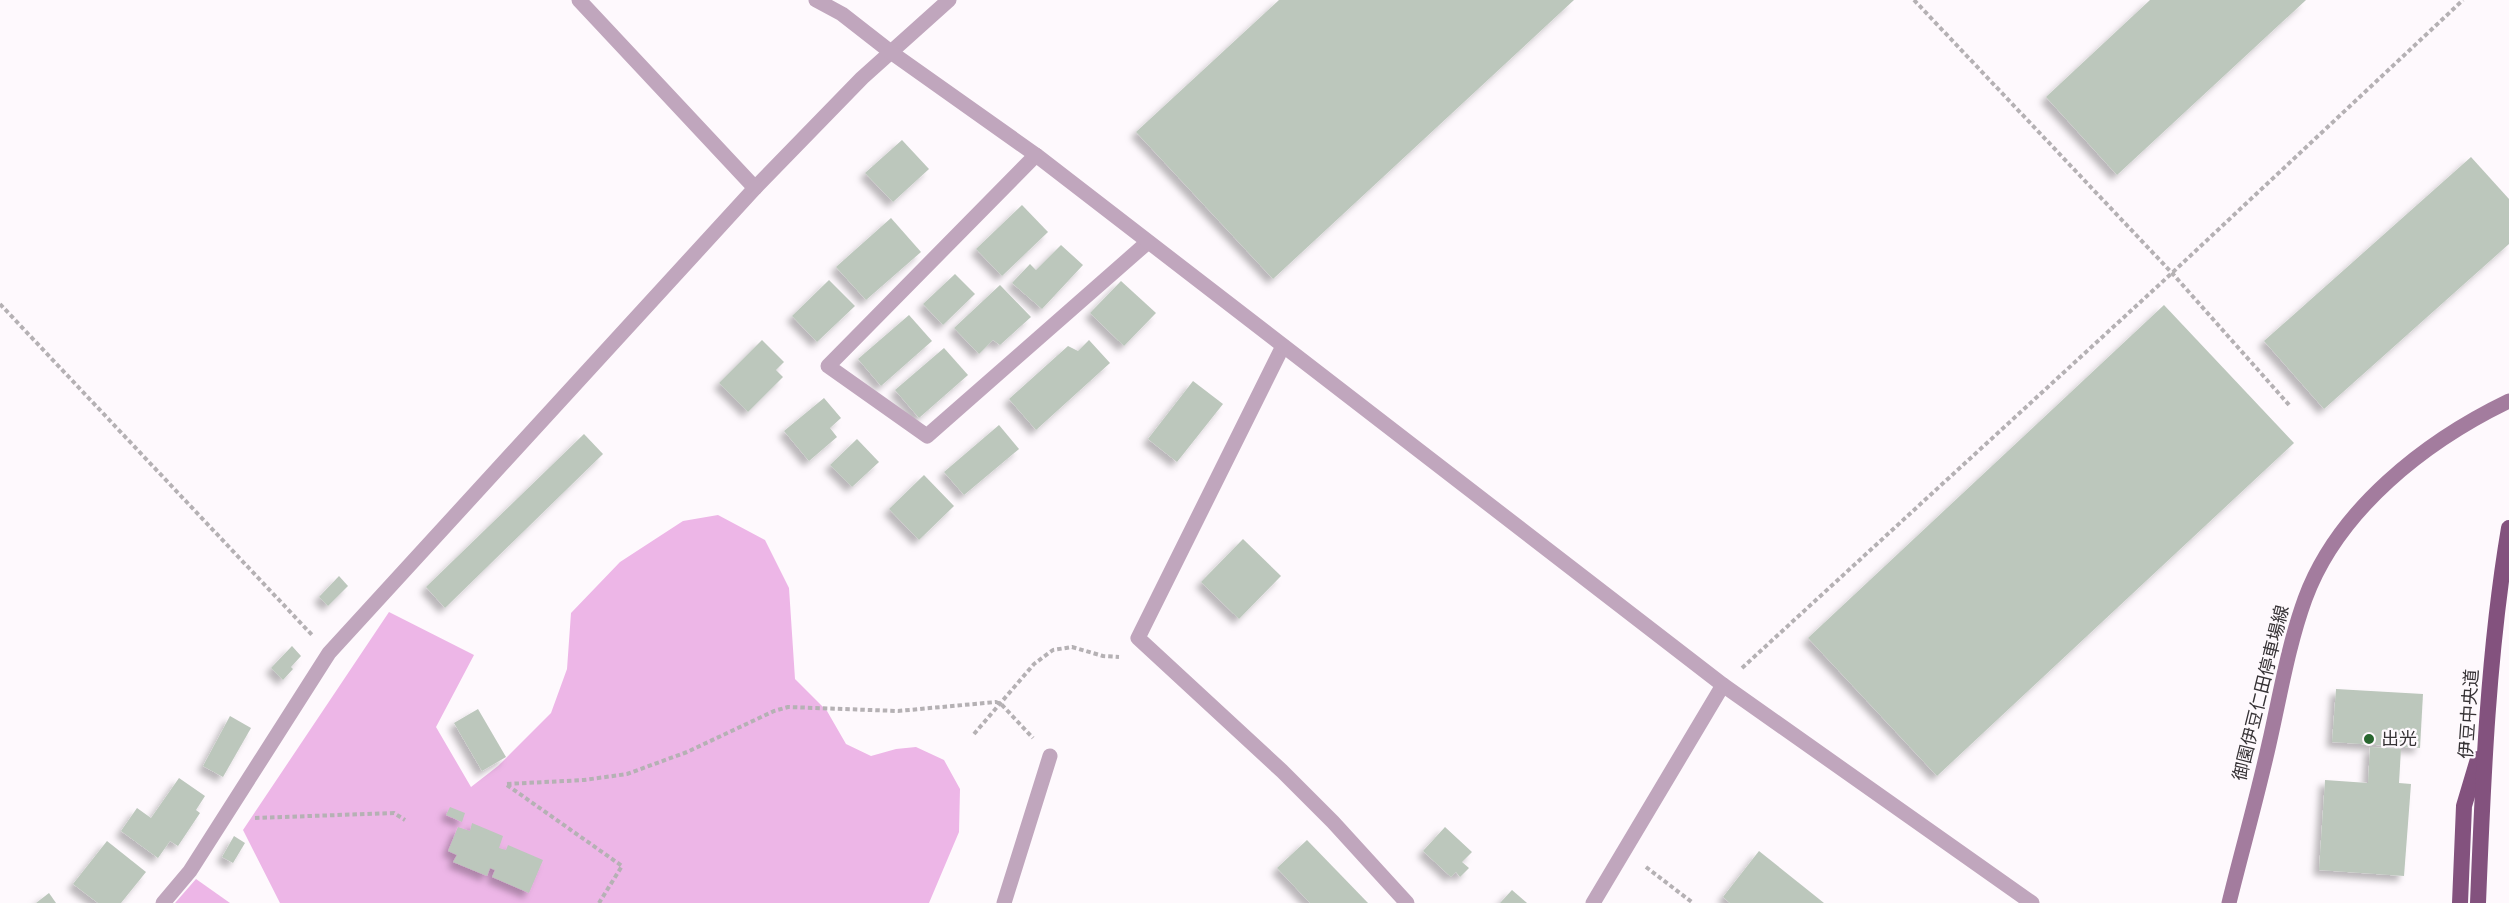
<svg xmlns="http://www.w3.org/2000/svg" width="2509" height="903" viewBox="0 0 2509 903" font-family="Rubik,'Noto Sans JP',sans-serif">
<style>
.green{fill:#edb6e7}
.building{fill:#bcc7bc;filter:url(#shadow)}
.lines{fill:none;stroke-linecap:round;stroke-linejoin:round}
.path{stroke:#b5b1b4;stroke-width:4;stroke-dasharray:4.5 3;stroke-linecap:butt}
.minor{stroke:#c0a6bd;stroke-width:15}
.tertiary{stroke:#c0a6bd;stroke-width:15}
.secondary{stroke:#a37c9e;stroke-width:15}
.trunk{stroke:#83527e;stroke-width:16}
.poi-dot{fill:#28662f;stroke:#fef9fd;stroke-width:2}
.labels{text-anchor:middle;stroke-width:4.5;stroke-linejoin:round;paint-order:stroke}
.street-label{font-size:18px;fill:#363235;stroke:#fef9fd}
.poi-label{font-size:18px;fill:#363235;stroke:#fef9fd;text-anchor:start}
</style>
<defs>
<filter id="shadow"><feDropShadow dx="-5.5" dy="5.5" stdDeviation="3" flood-color="#0004"/></filter>
</defs>
<rect width="100%" height="100%" fill="#fef9fd"/>
<g class="green">
<path d="M718,515L765,540L789,588L795,679L827,711L846,744L871,756L896,749L916,747L944,760L960,789L959,832L929,903H280L243,830L389,612L474,655L436,727L471,787L498,766L551,713L567,669L571,613L620,562L683,521Z"/>
<path d="M196,879L230,903H175Z"/>
</g>
<g class="building">
<path d="M1279,0H1574L1273,279L1136,132Z"/>
<path d="M2150,0H2306L2117,175L2046,97Z"/>
<path d="M902,140L929,169L893,202L865,173Z"/>
<path d="M2471,157L2509,199V244L2324,409L2264,341Z"/>
<path d="M1022,205L1048,232L1002,276L976,249Z"/>
<path d="M891,218L921,252L866,300L836,267Z"/>
<path d="M1061,245L1083,265L1042,309L1012,283L1030,264L1036,270Z"/>
<path d="M955,274L975,294L943,325L923,304Z"/>
<path d="M829,280L855,306L817,342L792,316Z"/>
<path d="M1121,281L1156,313L1124,346L1090,313Z"/>
<path d="M1000,285L1031,317L1000,345L993,340L979,354L954,328Z"/>
<path d="M2164,305L2294,443L1937,776L1808,638Z"/>
<path d="M909,315L932,341L881,386L858,359Z"/>
<path d="M762,340L784,362L776,370L783,377L748,412L719,383Z"/>
<path d="M1089,340L1110,363L1036,430L1009,399L1068,346L1078,351Z"/>
<path d="M944,348L968,375L919,418L895,390Z"/>
<path d="M1193,381L1223,404L1177,462L1148,439Z"/>
<path d="M824,398L841,418L830,428L837,437L809,461L784,431Z"/>
<path d="M999,425L1019,449L964,495L944,472Z"/>
<path d="M584,434L603,454L445,608L426,587Z"/>
<path d="M857,439L879,462L852,487L830,465Z"/>
<path d="M924,475L954,506L919,540L889,509Z"/>
<path d="M1243,539L1281,576L1239,619L1201,582Z"/>
<path d="M339,576L348,586L328,606L319,597Z"/>
<path d="M292,646L301,656L291,667L293,669L283,680L271,668Z"/>
<path d="M2336,689L2423,694L2420,748L2332,742Z"/>
<path d="M478,709L506,757L482,771L454,723Z"/>
<path d="M230,716L251,728L223,777L203,766Z"/>
<path d="M2370,747L2401,749L2399,783L2411,784L2404,876L2319,870L2325,780L2368,783Z"/>
<path d="M179,778L205,796L196,810L200,813L178,846L170,841L158,858L121,831L137,808L151,818Z"/>
<path d="M450,807L465,813L462,822L446,815Z"/>
<path d="M472,823L503,836L499,848L506,850L508,845L543,860L529,893L492,877L495,870L490,868L487,876L453,862L457,855L448,851L458,827L470,831Z"/>
<path d="M1445,827L1472,852L1462,862L1469,868L1460,877L1456,872L1451,877L1423,851Z"/>
<path d="M234,836L245,843L233,863L222,857Z"/>
<path d="M1307,840L1368,903H1310L1277,868Z"/>
<path d="M107,841L146,872L121,903H98L73,884Z"/>
<path d="M1759,851L1824,903H1730L1723,897Z"/>
<path d="M1512,890L1527,903H1500Z"/>
<path d="M49,893L56,903H36Z"/>
</g>
<g class="lines">
<g class="path">
<path d="M1914,0L2172,273L2290,406"/>
<path d="M0,304L312,635"/>
<path d="M1742,668L2172,273L2463,0"/>
<path d="M974,734L1034,664L1053,650L1072,647L1103,656L1119,657"/>
<path d="M507,784L584,780L627,774L687,752L774,711L788,707L898,711L996,702L1001,704L1033,738"/>
<path d="M507,785L622,866L599,903"/>
<path d="M255,818L394,813L405,820"/>
<path d="M1646,867L1693,903"/>
</g>
<g class="minor">
<path d="M579,0L755,188"/>
<path d="M1036,155L828,366L927,436L1148,242"/>
<path d="M1283,346L1138,638L1282,771L1333,822L1407,903"/>
<path d="M163,903L190,871L329,653L755,188L862,78L949,0"/>
<path d="M1004,903L1050,756"/>
<path d="M1593,903L1723,685"/>
</g>
<path class="tertiary" d="M816,0L842,14L892,53L1036,155L1723,685L2032,903"/>
<path class="secondary" d="M2229,903C2242,850 2257,798 2269,744C2280,696 2288,646 2305,599C2338,509 2426,441 2509,401"/>
<g class="trunk">
<path d="M2460,903L2464,806L2478,759"/>
<path d="M2478,903C2483,778 2488,652 2509,528"/>
</g>
</g>
<circle class="poi-dot" cx="2369" cy="739" r="6"/>
<g class="labels">
<g class="street-label">
<text transform="translate(2261 693) rotate(-76)" y="6">御園伊豆仁田停車場線</text>
<text transform="translate(2469 714) rotate(-86)" y="6">伊豆中央道</text>
</g>
<g class="poi-label">
<text x="2381" y="745">出光</text>
</g>
</g>
</svg>
